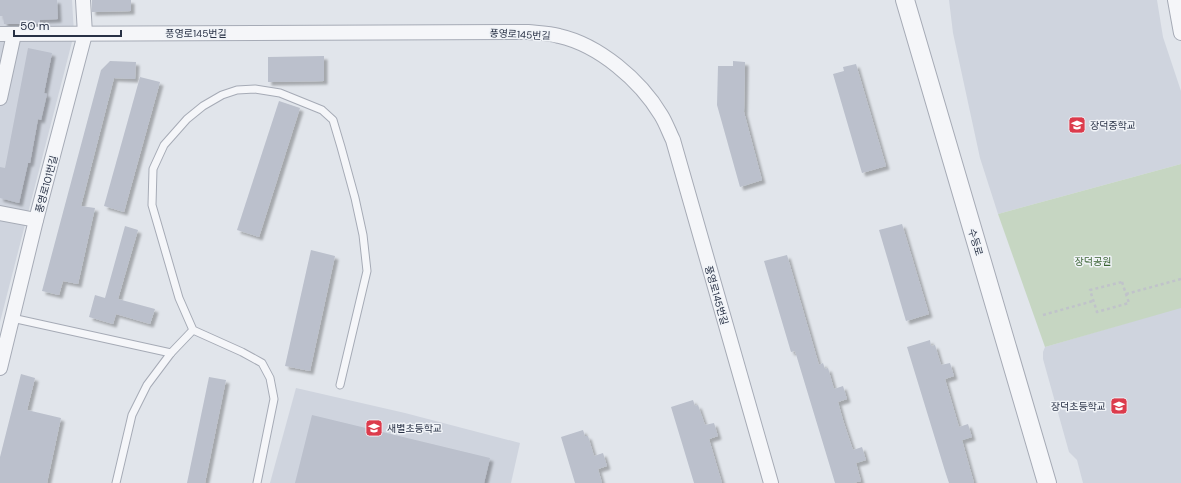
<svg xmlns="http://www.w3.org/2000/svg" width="1181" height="483" viewBox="0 0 1181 483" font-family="'DM Sans','Noto Sans KR',sans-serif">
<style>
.built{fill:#cfd4de}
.green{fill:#c6d6c2}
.building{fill:#bbc0cc;filter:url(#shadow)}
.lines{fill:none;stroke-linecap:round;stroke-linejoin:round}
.service-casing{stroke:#a6abb6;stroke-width:9}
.minor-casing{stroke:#a6abb6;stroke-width:16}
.tertiary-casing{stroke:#a6abb6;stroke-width:20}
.path{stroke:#c0c3ca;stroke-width:2.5;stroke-dasharray:3 3;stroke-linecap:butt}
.service{stroke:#f5f6f9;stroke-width:7}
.minor{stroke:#f5f6f9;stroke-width:14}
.tertiary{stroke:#f5f6f9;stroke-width:18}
.labels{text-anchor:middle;stroke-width:3;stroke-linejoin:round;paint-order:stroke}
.street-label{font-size:10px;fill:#283145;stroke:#f1f4f8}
.poi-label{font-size:10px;fill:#283145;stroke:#f1f4f8;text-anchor:start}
.park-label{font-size:10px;fill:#3a6233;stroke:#f1f4f8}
</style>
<defs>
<filter id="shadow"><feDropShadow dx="3.5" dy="3.5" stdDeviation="1" flood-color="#0004"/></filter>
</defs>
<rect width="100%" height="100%" fill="#e1e5eb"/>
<g class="built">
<path d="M0,0H72L74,34L0,322Z"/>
<path d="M949,0H1157L1163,37L1181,91V164L998,214L980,158L953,33Z"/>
<path d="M1181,307V483H1083L1077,460L1069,452L1043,359V352L1045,347Z"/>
<path d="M296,388L405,413L520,443L511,483H270Z"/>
</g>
<path class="green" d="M1181,164V308L1045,347L998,214Z"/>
<g class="building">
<path d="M0,0H57L58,19L40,20V24H4L3,16H0Z"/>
<path d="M92,0H131V11L92,12Z"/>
<path d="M28,48L52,53L44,93L47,94L41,120L38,119L30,163H28L19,203L0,198V167L5,168Z"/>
<path d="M324,56V81L268,82V57Z"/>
<path d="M110,61L136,62L135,79L114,78L81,206L95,208L78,284L63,281L59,295L42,291L101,70Z"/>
<path d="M733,61L745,62L744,112L762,180L740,187L717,105L718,66H733Z"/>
<path d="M856,64L886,166L862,173L833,74L844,71L843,67Z"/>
<path d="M140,77L160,82L124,212L104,206Z"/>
<path d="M279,101L300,108L259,237L237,230Z"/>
<path d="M902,224L929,314L906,321L879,230Z"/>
<path d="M125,226L138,230L118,299L155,309L150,324L116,314L113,324L89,317L95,295L105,298Z"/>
<path d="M311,250L335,256L310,371L285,366Z"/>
<path d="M787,255L819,365L823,363L825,369L828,368L834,389L843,386L847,399L838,402L843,420L853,450L862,447L866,460L856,463L861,481L853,483H835L795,351L791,352L764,261Z"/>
<path d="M930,340L931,346L935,345L941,365L950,363L954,376L945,379L959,427L968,424L972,437L962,440L974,483H949L945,471L907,347Z"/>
<path d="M21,374L35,378L27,410L61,418L47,483H0V457Z"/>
<path d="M209,377L226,380L205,483H187Z"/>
<path d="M693,400L695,406L698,405L705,425L714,423L718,436L709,439L722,483H694L671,407Z"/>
<path d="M312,415L490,458L484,483H295Z"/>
<path d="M583,430L585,436H588L594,456L603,453L607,466L598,469L602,483H575L561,437Z"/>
</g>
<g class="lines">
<g class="service-casing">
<g id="service">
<path d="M12,318L171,353"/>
<path d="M116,483L132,415L147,385L171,353L193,330"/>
<path d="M257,483L274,399L270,378L262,363L242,352L193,330L179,298L152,205L153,169L164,145L187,119L203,106L222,95L237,90L255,89L280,93L322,110L333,120L341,147L355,198L363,235L367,271L340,385"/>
</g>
</g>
<g class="minor-casing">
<g id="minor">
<path d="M1175,0L1181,33"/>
<path d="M0,34L528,32C538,33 549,33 559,36C599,45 640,80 661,115C666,123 669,132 673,140L771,483"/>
<path d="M0,98L14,34"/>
<path d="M0,213L36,220"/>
<path d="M0,368L36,220L85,34L83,0"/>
</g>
</g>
<g class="tertiary-casing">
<path id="tertiary" d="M905,0L1047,483"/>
</g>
<g class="path">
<path d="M1122,282L1129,303L1097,312L1090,290Z"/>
<path d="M1126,294L1181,279"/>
<path d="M1043,315L1093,301"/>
</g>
<use href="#service" class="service"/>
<use href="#minor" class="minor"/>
<use href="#tertiary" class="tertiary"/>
</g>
<defs>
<g id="school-square" transform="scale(0.9)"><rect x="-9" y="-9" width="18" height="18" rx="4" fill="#dc3b4c" stroke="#f1f4f8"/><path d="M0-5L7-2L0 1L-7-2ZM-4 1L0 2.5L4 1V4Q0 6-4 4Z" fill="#fff"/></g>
</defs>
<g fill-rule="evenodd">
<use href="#school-square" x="1077" y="125"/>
<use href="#school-square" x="1119" y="406"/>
<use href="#school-square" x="374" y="428"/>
</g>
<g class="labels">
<g class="street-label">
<text x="196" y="37">풍영로145번길</text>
<text transform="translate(520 34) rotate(3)" y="4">풍영로145번길</text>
<text transform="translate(46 184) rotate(-75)" y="4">풍영로101번길</text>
<text transform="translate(976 242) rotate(74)" y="4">수등로</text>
<text transform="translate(717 295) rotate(74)" y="4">풍영로145번길</text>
</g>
<g class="poi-label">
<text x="1090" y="129">장덕중학교</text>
<text x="1106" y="410" text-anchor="end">장덕초등학교</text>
<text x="387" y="432">새별초등학교</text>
</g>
<g class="park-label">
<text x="1093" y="265">장덕공원</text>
</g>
</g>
<path d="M14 30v6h107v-6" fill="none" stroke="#283145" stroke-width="2"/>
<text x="20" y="30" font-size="12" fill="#283145" stroke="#f1f4f8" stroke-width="3" paint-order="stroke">50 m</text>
</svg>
